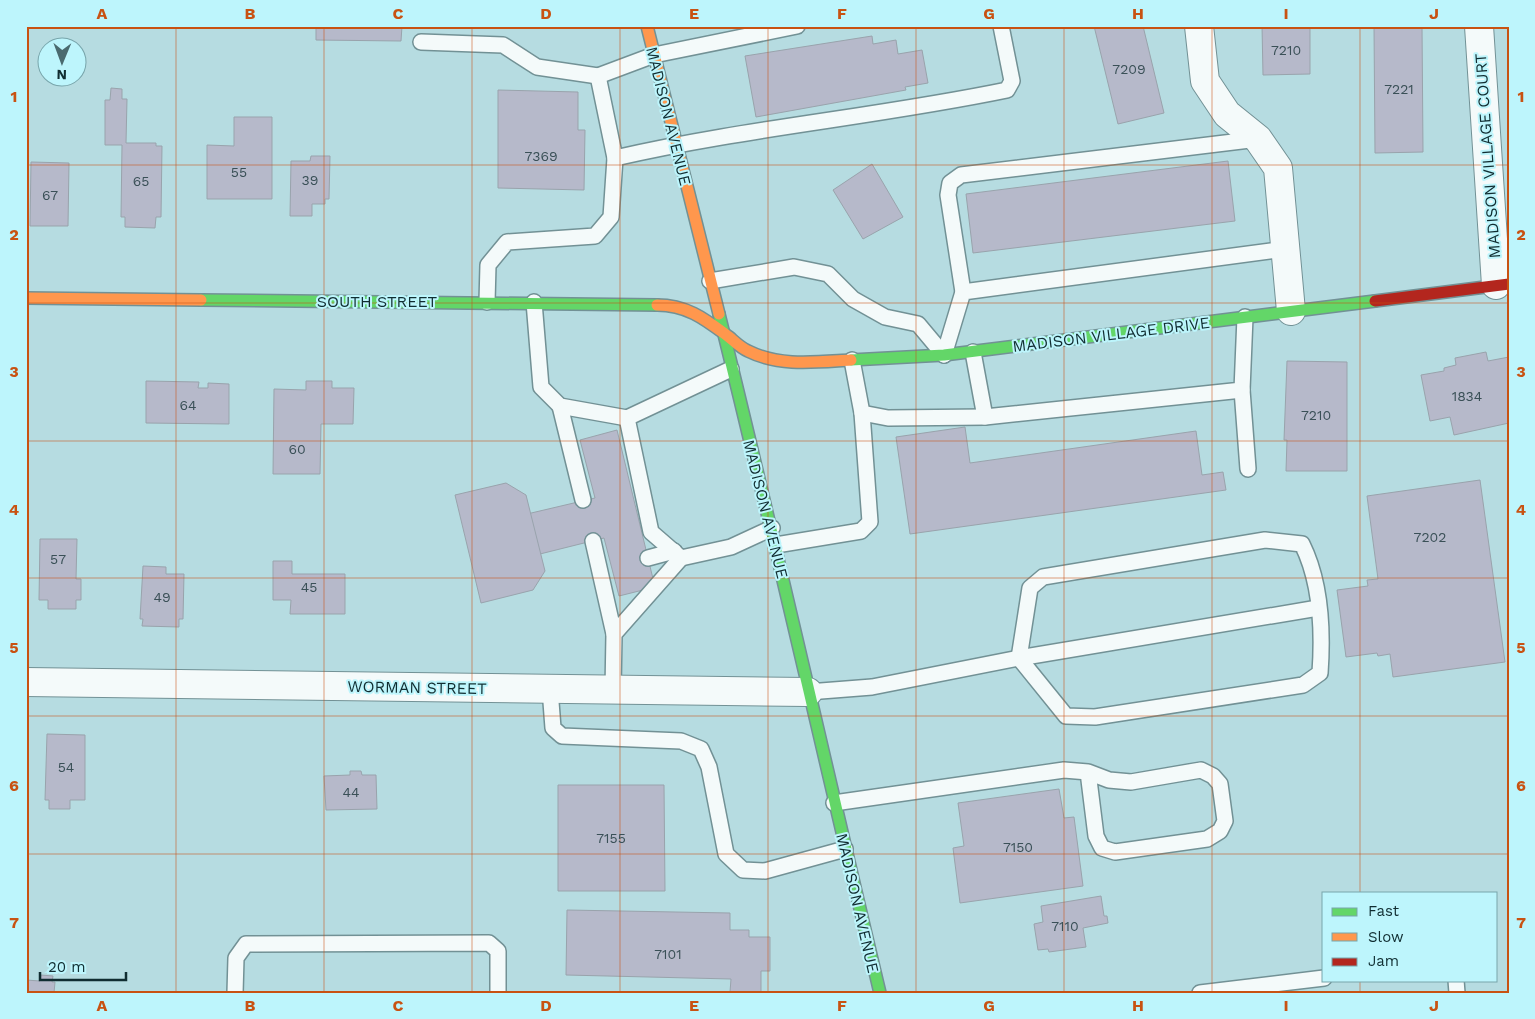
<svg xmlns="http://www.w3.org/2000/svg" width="1535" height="1019" viewBox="0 0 1535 1019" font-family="'Work Sans',sans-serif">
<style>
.building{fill:#b6b9ca;stroke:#99a3ac}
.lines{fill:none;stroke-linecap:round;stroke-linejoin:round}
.lane-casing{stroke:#729195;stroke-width:18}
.street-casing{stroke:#729195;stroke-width:30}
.fast-casing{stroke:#729195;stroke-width:14}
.slow-casing{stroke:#729195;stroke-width:14}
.jam-casing{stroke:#729195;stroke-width:14}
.lane{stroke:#f4fafa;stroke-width:15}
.street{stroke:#f4fafa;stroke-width:28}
.fast{stroke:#63d668;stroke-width:11}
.slow{stroke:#ff974d;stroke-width:11}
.jam{stroke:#b3261e;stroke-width:11}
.grid{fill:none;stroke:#c85212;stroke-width:1;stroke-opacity:0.55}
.labels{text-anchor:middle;stroke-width:4;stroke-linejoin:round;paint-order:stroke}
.number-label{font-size:14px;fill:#3a5057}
.street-label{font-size:16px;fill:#102d31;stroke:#bdf5fc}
.neatline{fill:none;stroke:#c85212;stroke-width:2}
.grid-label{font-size:16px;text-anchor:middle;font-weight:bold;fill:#c85212}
</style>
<rect width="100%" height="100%" fill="#b6dce1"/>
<g class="building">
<path d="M316,26H402L401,41L316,40Z"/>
<path d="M1094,26H1143L1164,113L1118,124Z"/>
<path d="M1262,26H1310V74L1263,75Z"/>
<path d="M1374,26H1422L1423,152L1375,153Z"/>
<path d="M872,36L873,44L896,40L898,54L922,50L928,83L905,87L906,90L756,117L745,56Z"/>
<path d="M111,88L122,89V99H127L126,143H156V146H162L161,217H156L155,228L125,227V217H121L122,145H105V100H110Z"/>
<path d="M498,90L578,92V130H585L584,190L498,188Z"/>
<path d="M234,117H272V199H207V145L234,146Z"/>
<path d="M311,156H330L329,199H325V204H312V216H290L291,161H310Z"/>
<path d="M1228,161L1235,221L973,253L966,194Z"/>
<path d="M31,162L69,163L68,226H30Z"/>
<path d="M872,164L903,217L863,239L833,190Z"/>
<path d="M1486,352L1488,361L1509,357V423L1454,435L1450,417L1430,421L1421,375L1444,371V368L1456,365L1455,358Z"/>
<path d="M1287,361L1347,362V471H1286L1287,440H1284Z"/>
<path d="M146,381L199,382L198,388H208V383L229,384V424L146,423Z"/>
<path d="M306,381H332V388H354L353,424H321L320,474H273L274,389L306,390Z"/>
<path d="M965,427L970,463L1196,431L1202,475L1223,472L1226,490L910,534L896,437Z"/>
<path d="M617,430L655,587L619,596L604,538L536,555L527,514L595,498L580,440Z"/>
<path d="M1480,480L1505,662L1393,677L1390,654L1378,656L1377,653L1346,657L1337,590L1368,586L1367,580L1378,579L1367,496Z"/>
<path d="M506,483L526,495L545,571L533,590L481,603L455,495Z"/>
<path d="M40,539H77L76,579H81V600H76V609H48V600H39Z"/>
<path d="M273,561H292V574H345V614H290L291,600H273Z"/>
<path d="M143,566L166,567V574H184L183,619H179V627L142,626L143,619H140Z"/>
<path d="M47,734L85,735V800H70V809H49V800H45Z"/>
<path d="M350,771H361L362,775H376L377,809L326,810L324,776L350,775Z"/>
<path d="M558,785H664L665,891H558Z"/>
<path d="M1059,789L1064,818L1074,817L1083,886L960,903L953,848L964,846L958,803Z"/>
<path d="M1101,896L1104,916H1107L1108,923L1083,928L1086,947L1049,952L1048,949L1038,950L1034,924L1043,922L1041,906Z"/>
<path d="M567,910L730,913V930H749V937H770V971H761V993L730,992L731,979L566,975Z"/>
<path d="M41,975L53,976L52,982H55L54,993H26V980L40,981Z"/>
</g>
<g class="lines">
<g class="lane-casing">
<g id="lane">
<path d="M797,26L654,55L598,76L615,158C745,128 877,117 1007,90L1012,81L1001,26"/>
<path d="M421,42L503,45L537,67L598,76"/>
<path d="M710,281L794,267L828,274L853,299L885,317L918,324L944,355"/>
<path d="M963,292L948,195L950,183L961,175L1258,139"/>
<path d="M487,302L488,265L507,242L595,236L611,217L615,158"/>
<path d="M534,302L541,387L560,406L627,418"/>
<path d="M973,352L985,417L1242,390L1245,317"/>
<path d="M944,355L963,292L1285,249"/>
<path d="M852,360L862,413L888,418L985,417"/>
<path d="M731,369L627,418L651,532L681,558L731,547L772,528"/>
<path d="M1242,390L1248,469"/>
<path d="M560,406L583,500"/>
<path d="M1265,540L1302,544C1321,582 1323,631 1320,673L1303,685L1095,717L1066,716L1019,658L1030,588L1043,577Z"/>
<path d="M593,541L614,634"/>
<path d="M776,545L861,531L870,522L862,413"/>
<path d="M648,558L674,551"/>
<path d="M550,689L553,728L562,736L681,741L701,749L709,767L726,854L743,870L765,871L845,849"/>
<path d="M613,690L614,634L681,558"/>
<path d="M808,692L872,687L1019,658L1318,608"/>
<path d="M834,803L1064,770L1088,772L1109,780L1131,782L1201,770L1213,776L1220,784L1225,821L1220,831L1207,839L1115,852L1102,848L1096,836L1088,772"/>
<path d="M1456,980L1457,993"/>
<path d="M235,993L236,958L246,944L489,943L498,951V993"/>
<path d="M1200,993L1324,978"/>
</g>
</g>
<g class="street-casing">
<g id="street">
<path d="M1199,26L1205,81L1227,114L1258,139L1278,168L1291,311"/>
<path d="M1479,26L1496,285"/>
<path d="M26,682L808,692"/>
</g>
</g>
<g class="fast-casing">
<g id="fast">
<path d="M201,300L657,305"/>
<path d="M719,314C775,540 826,767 880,993"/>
<path d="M851,360L944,355L1375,301"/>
</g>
</g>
<g class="slow-casing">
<g id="slow">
<path d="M647,26L719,314"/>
<path d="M26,298L201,300"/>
<path d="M657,305C688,305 706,320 729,337C735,342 741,348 748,351C780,367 816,362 851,360"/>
</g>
</g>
<g class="jam-casing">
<path id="jam" d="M1375,301L1509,284"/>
</g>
<use href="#lane" class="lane"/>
<use href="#street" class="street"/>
<use href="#fast" class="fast"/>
<use href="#slow" class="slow"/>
<use href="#jam" class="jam"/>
</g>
<path class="grid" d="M176,26V993M324,26V993M472,26V993M620,26V993M768,26V993M916,26V993M1064,26V993M1212,26V993M1360,26V893M26,165H1509M26,303H1509M26,441H1509M26,578H1509M26,716H1509M26,854H1509M1360,980V993"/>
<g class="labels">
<g class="number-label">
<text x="1286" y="55">7210</text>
<text x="1129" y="74">7209</text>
<text x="1399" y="94">7221</text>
<text x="541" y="161">7369</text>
<text x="239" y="177">55</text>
<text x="310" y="185">39</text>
<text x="141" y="186">65</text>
<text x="50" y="200">67</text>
<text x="1467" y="401">1834</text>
<text x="188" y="410">64</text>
<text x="1316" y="420">7210</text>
<text x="297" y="454">60</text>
<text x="1430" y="542">7202</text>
<text x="58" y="564">57</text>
<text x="309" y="592">45</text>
<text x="162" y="602">49</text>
<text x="66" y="772">54</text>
<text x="351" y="797">44</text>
<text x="611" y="843">7155</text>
<text x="1018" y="852">7150</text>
<text x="1065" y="931">7110</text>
<text x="668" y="959">7101</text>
</g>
<g class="street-label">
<text transform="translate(669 116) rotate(76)" y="6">MADISON AVENUE</text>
<text transform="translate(1487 156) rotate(-94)" y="6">MADISON VILLAGE COURT</text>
<text x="377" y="307">SOUTH STREET</text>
<text transform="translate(1111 334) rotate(-7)" y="6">MADISON VILLAGE DRIVE</text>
<text transform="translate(766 509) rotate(76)" y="6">MADISON AVENUE</text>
<text transform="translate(417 687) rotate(1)" y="6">WORMAN STREET</text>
<text transform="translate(858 903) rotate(77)" y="6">MADISON AVENUE</text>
</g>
</g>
<rect width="1535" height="1019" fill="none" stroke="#bdf5fc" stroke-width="55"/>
<rect x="1322" y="892" width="175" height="90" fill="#bdf5fc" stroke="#78a5ab"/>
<rect x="1332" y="908" width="25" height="8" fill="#63d668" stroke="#78a5ab"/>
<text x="1368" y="916" font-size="15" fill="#102d31">Fast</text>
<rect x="1332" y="933" width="25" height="8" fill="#ff974d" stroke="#78a5ab"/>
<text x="1368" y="942" font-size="15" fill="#102d31">Slow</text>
<rect x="1332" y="958" width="25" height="8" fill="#b3261e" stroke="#78a5ab"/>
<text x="1368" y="966" font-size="15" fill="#102d31">Jam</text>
<g transform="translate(62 62) rotate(181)"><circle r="24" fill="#bdf5fc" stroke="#78a5ab"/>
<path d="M0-4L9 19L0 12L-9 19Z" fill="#4a6a6f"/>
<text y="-8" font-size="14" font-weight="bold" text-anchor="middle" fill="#102d31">N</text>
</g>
<path d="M40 972v8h86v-8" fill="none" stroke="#102d31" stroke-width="2.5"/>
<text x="48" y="972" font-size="15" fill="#102d31" stroke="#bdf5fc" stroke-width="4" paint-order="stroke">20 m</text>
<rect x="28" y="28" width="1480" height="964" class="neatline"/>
<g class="grid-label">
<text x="102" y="19">A</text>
<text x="250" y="19">B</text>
<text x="398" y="19">C</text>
<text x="546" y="19">D</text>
<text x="694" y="19">E</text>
<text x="842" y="19">F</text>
<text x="989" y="19">G</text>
<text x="1138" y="19">H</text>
<text x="1286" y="19">I</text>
<text x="1434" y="19">J</text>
<text x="14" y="102">1</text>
<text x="1521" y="102">1</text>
<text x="14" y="240">2</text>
<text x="1521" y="240">2</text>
<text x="14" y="377">3</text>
<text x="1521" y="377">3</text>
<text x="14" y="515">4</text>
<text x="1521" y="515">4</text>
<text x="14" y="653">5</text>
<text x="1521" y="653">5</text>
<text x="14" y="791">6</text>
<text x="1521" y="791">6</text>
<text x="14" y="928">7</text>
<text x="1521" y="928">7</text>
<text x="102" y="1011">A</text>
<text x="250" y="1011">B</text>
<text x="398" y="1011">C</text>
<text x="546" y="1011">D</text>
<text x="694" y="1011">E</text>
<text x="842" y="1011">F</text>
<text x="989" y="1011">G</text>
<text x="1138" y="1011">H</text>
<text x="1286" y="1011">I</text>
<text x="1434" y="1011">J</text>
</g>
</svg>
